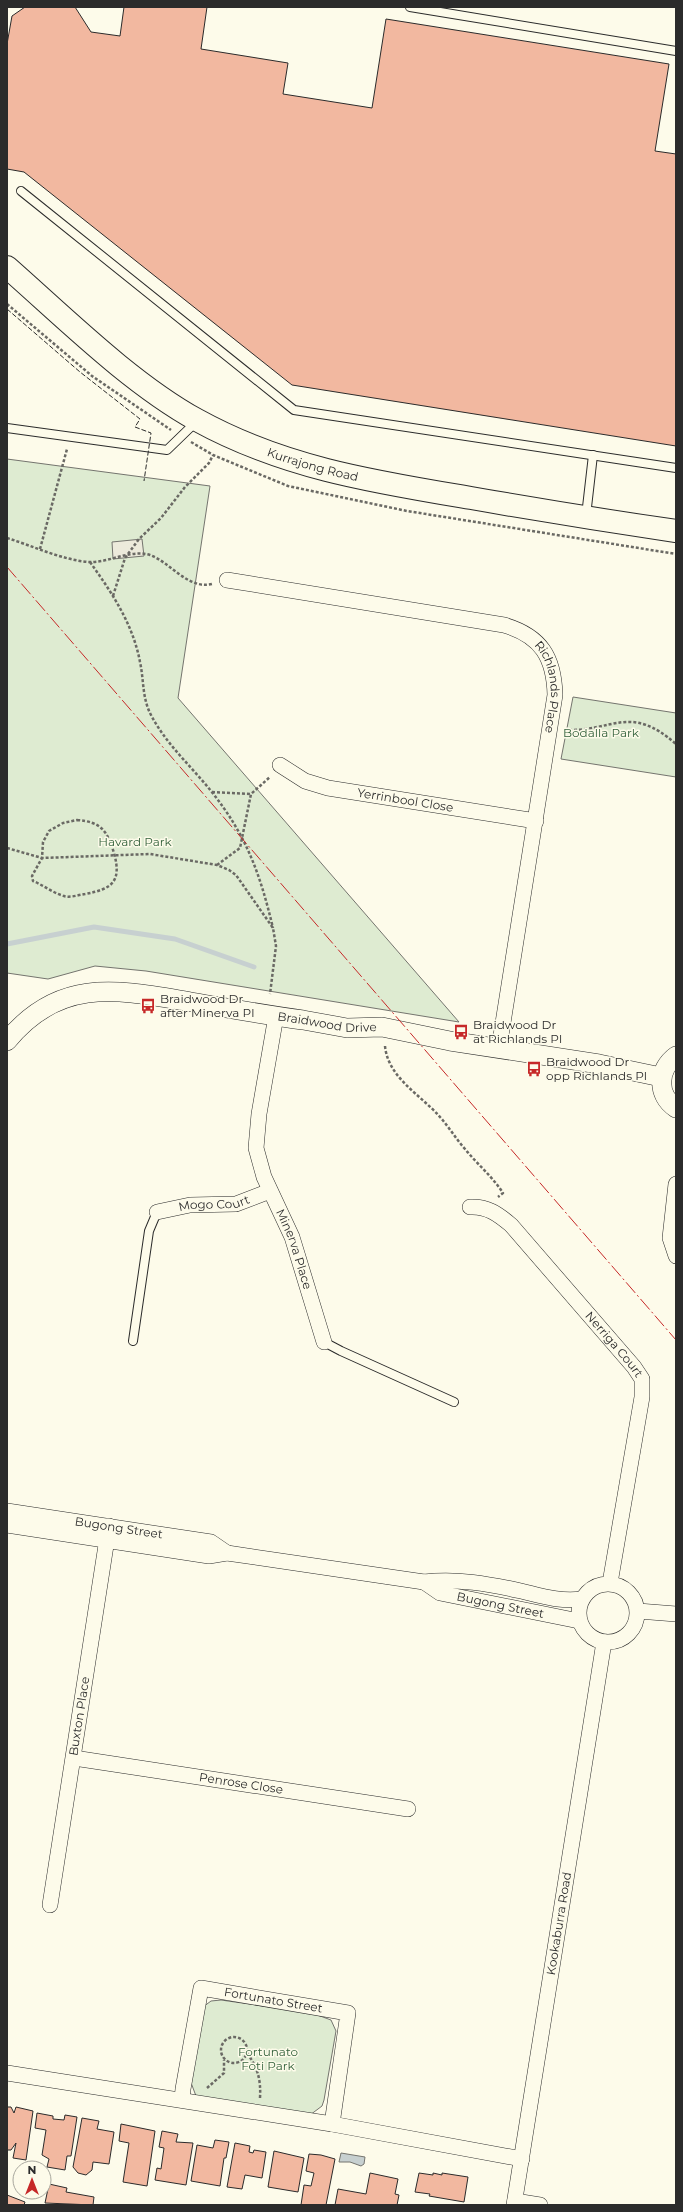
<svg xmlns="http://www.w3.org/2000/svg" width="683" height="2212" viewBox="0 0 683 2212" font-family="Montserrat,sans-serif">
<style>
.green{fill:#deebd1;stroke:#74746e}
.parking{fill:#eceadb;stroke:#74746e}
.water{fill:#c7d0d0;stroke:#74746e}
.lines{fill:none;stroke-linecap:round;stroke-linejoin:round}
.stream{stroke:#c7d0d0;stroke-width:5}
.building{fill:#f2b8a0;stroke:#2b2b2b}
.service-casing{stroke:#2b2b2b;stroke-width:10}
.minor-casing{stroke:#2b2b2b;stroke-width:16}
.tertiary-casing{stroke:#2b2b2b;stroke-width:20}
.secondary-casing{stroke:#2b2b2b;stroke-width:24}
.path{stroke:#6a6964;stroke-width:2.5;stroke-dasharray:3 2;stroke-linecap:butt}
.service{stroke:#fdfbea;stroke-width:8}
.minor{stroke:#fdfbea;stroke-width:15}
.tertiary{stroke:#fdfbea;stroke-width:19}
.secondary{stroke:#fdfbea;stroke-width:22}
.fence{stroke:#2b2b2b;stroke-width:1;stroke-dasharray:5 2;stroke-linecap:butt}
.power{stroke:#c62828;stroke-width:1;stroke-dasharray:14 3 2 3;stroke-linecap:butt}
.labels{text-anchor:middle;stroke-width:3;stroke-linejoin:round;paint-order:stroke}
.street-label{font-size:12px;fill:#2b2b2b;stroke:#fdfbea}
.park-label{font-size:12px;fill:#34623c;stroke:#fdfbea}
.poi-label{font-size:12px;fill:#2b2b2b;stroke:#fdfbea;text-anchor:start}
</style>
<rect width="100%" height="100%" fill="#fdfbea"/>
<g class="green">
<path d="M7,459L210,486L178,698L459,1022L146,971L95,966L48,979L7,973Z"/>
<path d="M573,697L676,713V777L561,759Z"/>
<path d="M221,2000L312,2013L331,2020L336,2031L324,2100L322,2106L310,2115L196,2096L190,2080L203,2007L211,2001Z"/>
</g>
<path class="parking" d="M142,539L144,556L113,559L112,542Z"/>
<path class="water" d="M341,2153L365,2157L364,2164L361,2166L350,2162H339Z"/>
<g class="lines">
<path class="stream" d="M7,944L94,927L175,939L254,967"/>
</g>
<g class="building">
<path d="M25,7H75L91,32L120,36L124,7H207L201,49L288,63L283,94L372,108L386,19L669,64L655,151L676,154V446L292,385L24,172L7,169V44L12,16Z"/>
<path d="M7,2107H11L14,2113L16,2107L33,2111L26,2160L13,2158L16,2143L11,2150H7Z"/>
<path d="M37,2113L53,2116V2119L64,2120L65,2115L77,2117L71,2156H67L65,2170L47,2167L49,2159L42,2155L46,2130L35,2128Z"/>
<path d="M82,2118L99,2121L97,2129L114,2132L109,2164L93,2162L92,2170L86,2175L78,2173L73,2167Z"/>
<path d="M121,2124L155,2131L147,2186L123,2182L129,2143L119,2141Z"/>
<path d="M162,2131L178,2134L176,2142L193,2143L186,2185L155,2180L157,2168L161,2169L164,2148L159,2147Z"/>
<path d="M215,2140L229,2142L226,2158H224L220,2186L191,2181L197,2145L213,2148Z"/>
<path d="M235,2143L250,2146L249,2152L253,2153L254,2150L266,2152L262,2178L245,2175L242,2189L227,2187Z"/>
<path d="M274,2151L304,2158L298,2192L268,2187Z"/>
<path d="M309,2154L321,2155L335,2159L326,2205H301L304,2185L311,2186L314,2173L306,2171Z"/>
<path d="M370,2173L398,2179L395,2194L399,2195L397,2205H335L338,2189L366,2194Z"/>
<path d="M419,2173L433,2175V2173L442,2175V2173L468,2177L464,2202L429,2196L430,2194L415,2192Z"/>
<path d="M49,2184L67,2188L66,2192L94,2197L93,2205L45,2203Z"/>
<path d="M7,2195L25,2202L24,2205H7Z"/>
</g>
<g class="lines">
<g class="service-casing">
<g id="service">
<path d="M410,7L676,51"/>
<path d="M21,191L294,410L676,468"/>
<path d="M7,428L167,450L197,421"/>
<path d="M586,516L593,455"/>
<path d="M133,1341L149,1231L157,1212"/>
<path d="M324,1342L341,1351L454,1402"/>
</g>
</g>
<g class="minor-casing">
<g id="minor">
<path id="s1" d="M227,580L504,625C541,636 554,657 555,695L499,1048"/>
<path id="s2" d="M280,765L305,781L328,788L536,821"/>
<path id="s3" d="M276,1016L259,1114L256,1148L264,1177L292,1237L324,1342"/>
<path d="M676,1184L670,1238L676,1256"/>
<path id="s4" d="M470,1207C487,1206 498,1214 511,1225L634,1367L642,1379V1397L610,1583"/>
<path id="s5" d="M157,1212L190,1205L236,1204L270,1191"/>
<path id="s6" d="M7,1511L211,1542L227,1553"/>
<path d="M7,1525L209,1556L227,1553L424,1582C457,1578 489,1584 521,1591C542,1596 560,1602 582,1599"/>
<path id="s7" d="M424,1582L440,1593L579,1621"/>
<circle cx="608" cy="1613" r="29"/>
<path d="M638,1611L676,1614"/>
<path id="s8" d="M74,1758L408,1809"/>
<path id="s9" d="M50,1905L109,1526"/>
<path d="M7,2073L332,2124L522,2159"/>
<path id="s10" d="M182,2100L183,2089L201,1988L348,2013L332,2124"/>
<path d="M515,2201L540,2205"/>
<path id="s11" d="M514,2205L604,1642"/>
</g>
</g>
<g class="tertiary-casing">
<g id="tertiary">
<path id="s12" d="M7,1041C60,976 119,990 191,1002C228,1008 266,1015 303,1020L347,1028L382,1027L450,1041L599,1064L661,1077"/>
<path d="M676,1056C658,1069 656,1095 676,1108"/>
</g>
</g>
<g class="secondary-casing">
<g id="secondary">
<path id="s13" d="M7,267C65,318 130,383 197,420C284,468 375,482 471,498C539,510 607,521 676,531"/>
</g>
</g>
<g class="path">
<path d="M7,304L92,376L171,430"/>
<path d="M191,442L213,455L288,486L407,511L676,554"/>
<path d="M7,538C33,546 62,560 89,562C109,563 130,549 150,555C170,562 188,590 212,584"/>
<path d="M40,549L67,449"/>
<path d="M90,562C112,593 133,624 140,662C144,680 142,698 151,715C166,744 191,766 211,791C247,836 260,874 273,928"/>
<path d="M113,596L125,558L139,539L161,518L185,487L209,463L213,455"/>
<path d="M564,730C614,732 629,703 676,744"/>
<path d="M212,792L251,794"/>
<path d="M77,820C102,822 107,831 114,853C122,882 112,889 85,894C78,895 70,898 64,896C53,893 43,885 33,881L32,876L42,858L43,842L49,831L63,823Z"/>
<path d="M7,848L42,858L150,854L217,865L229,870L236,875L273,928L276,946L270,994"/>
<path d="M217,865L240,848L251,794L270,777"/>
<path d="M385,1046C388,1078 421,1095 440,1117C449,1127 456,1139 465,1149C477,1164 492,1176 503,1193L498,1197"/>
<circle cx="234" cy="2050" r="13"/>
<path d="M247,2053C258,2068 261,2080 260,2098"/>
<path d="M207,2088L224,2073V2060"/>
</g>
<use href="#service" class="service"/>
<use href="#minor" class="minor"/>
<use href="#tertiary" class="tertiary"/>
<use href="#secondary" class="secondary"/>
<path class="fence" d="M7,309L80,372L140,419L135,427L151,433L144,481"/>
<path class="power" d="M7,567L676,1340"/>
</g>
<defs>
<g id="bus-bare" transform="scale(1.2)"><path d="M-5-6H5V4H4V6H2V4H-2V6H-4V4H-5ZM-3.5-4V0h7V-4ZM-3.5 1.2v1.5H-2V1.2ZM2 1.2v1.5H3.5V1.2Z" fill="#c62828" stroke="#fdfbea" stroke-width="2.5" paint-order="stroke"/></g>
</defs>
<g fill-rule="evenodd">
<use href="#bus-bare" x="148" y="1006"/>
<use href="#bus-bare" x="461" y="1032"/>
<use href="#bus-bare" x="534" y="1069"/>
</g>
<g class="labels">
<g class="street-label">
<text dy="4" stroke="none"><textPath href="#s13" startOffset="369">Kurrajong Road</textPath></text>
<text dy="4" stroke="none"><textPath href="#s1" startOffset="366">Richlands Place</textPath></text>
<text dy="4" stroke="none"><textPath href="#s2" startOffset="132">Yerrinbool Close</textPath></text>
<text dy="4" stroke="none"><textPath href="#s12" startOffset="338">Braidwood Drive</textPath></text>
<text dy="4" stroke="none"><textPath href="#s5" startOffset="58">Mogo Court</textPath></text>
<text dy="4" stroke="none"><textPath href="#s3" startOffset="242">Minerva Place</textPath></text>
<text dy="4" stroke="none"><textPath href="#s4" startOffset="204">Nerriga Court</textPath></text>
<text dy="4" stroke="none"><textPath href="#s6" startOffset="113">Bugong Street</textPath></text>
<text dy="4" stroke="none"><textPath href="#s7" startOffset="81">Bugong Street</textPath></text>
<text dy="4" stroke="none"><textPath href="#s9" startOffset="191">Buxton Place</textPath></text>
<text dy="4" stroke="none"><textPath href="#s8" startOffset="169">Penrose Close</textPath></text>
<text dy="4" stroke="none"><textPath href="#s11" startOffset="285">Kookaburra Road</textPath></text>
<text dy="4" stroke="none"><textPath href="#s10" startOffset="187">Fortunato Street</textPath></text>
</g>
<g class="park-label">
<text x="601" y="737">Bodalla Park</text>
<text x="135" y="846">Havard Park</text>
<text x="268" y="2056">Fortunato<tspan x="268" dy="14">Foti Park</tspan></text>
</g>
<g class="poi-label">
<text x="160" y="1003">Braidwood Dr<tspan x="160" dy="14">after Minerva Pl</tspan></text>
<text x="473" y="1029">Braidwood Dr<tspan x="473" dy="14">at Richlands Pl</tspan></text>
<text x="546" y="1066">Braidwood Dr<tspan x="546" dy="14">opp Richlands Pl</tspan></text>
</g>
</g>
<rect width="683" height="2212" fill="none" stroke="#2b2b2b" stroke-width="16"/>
<g transform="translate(32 2180)"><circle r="19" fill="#fdfbea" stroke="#a9a89e"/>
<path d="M0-3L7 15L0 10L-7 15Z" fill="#c62828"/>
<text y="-6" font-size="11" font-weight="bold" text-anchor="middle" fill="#2b2b2b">N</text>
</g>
</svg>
